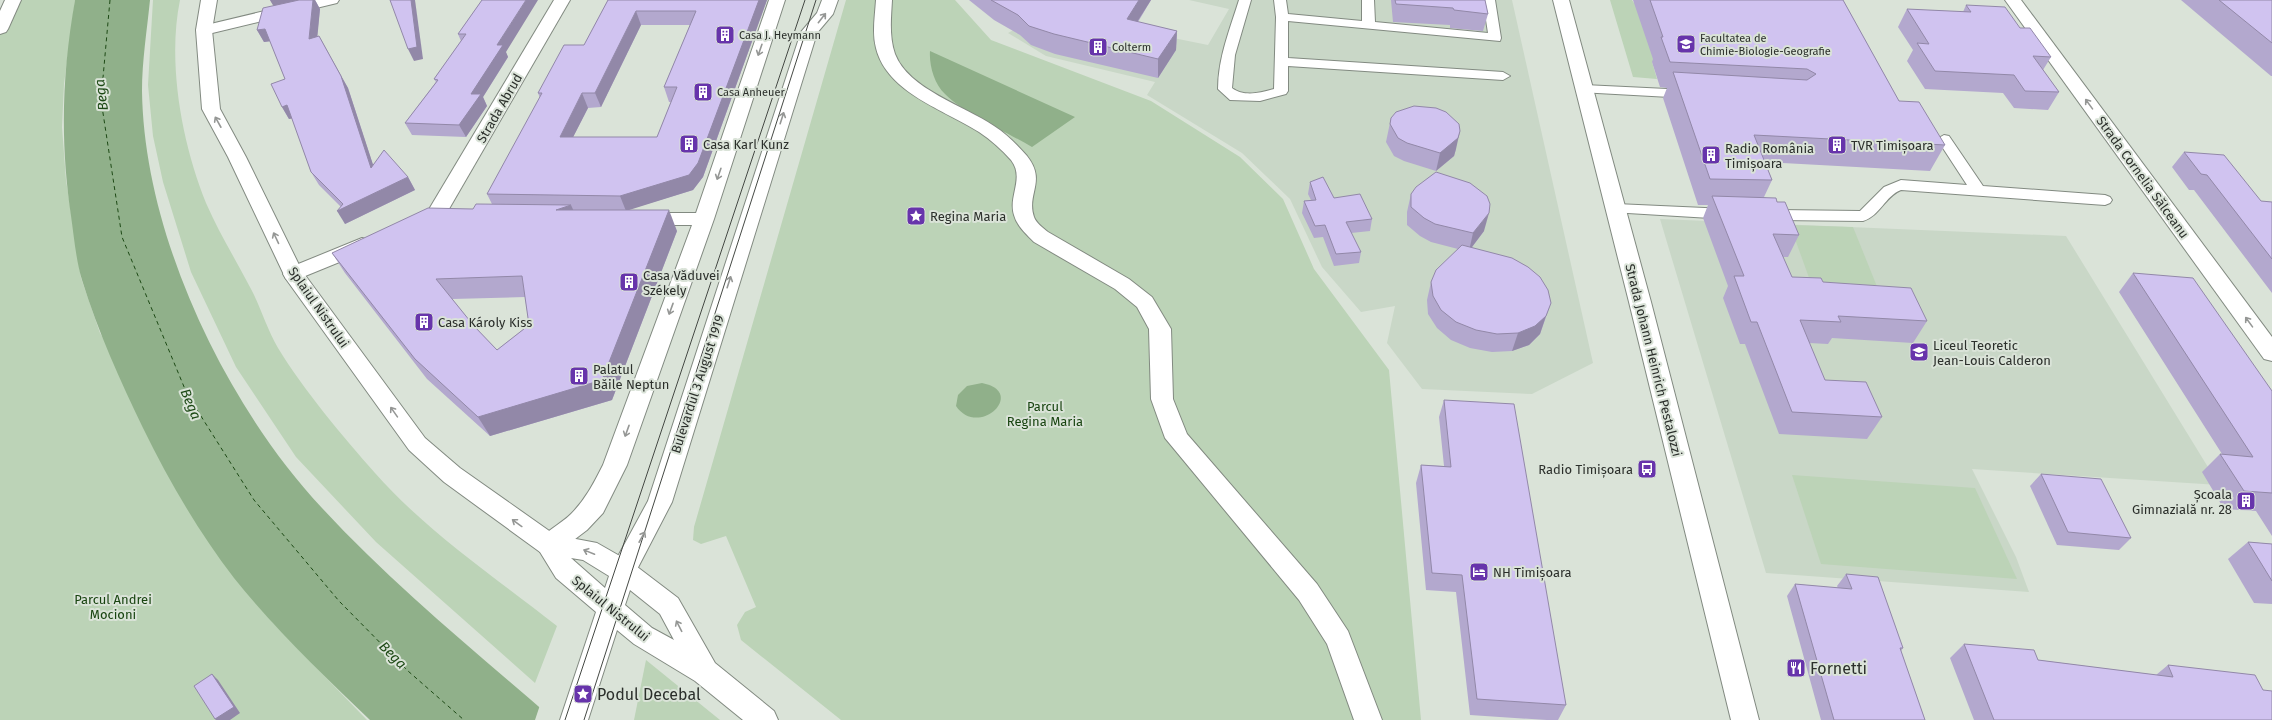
<svg xmlns="http://www.w3.org/2000/svg" width="2272" height="720" viewBox="0 0 2272 720" font-family="'Fira Sans',sans-serif">
<style>
.built{fill:#c9d7c7}
.green{fill:#bcd3b7}
.water{fill:#90b08a}
.pier{fill:#dae3d8}
.lines{fill:none;stroke-linecap:round;stroke-linejoin:round}
.ferry{stroke:#1d4915;stroke-width:1;stroke-dasharray:4 3.5;stroke-linecap:butt}
.service-casing{stroke:#828a81;stroke-width:2}
.pedestrian-casing{stroke:#828a81;stroke-width:2}
.minor-casing{stroke:#828a81;stroke-width:2}
.tertiary-casing{stroke:#828a81;stroke-width:2}
.secondary-casing{stroke:#828a81;stroke-width:2}
.service{fill:#fff;fill-rule:evenodd}
.pedestrian{fill:#fff;fill-rule:evenodd}
.minor{fill:#fff;fill-rule:evenodd}
.tertiary{fill:#fff;fill-rule:evenodd}
.secondary{fill:#fff;fill-rule:evenodd}
.tram{stroke:#454944;stroke-width:1}
.wall{fill:#b3a8ce;fill-rule:evenodd}
.shaded-wall{fill:#9288a8}
.building{fill:#d0c3f0;stroke:#9288a8;fill-rule:evenodd}
.oneway{stroke:#959795}
.labels{text-anchor:middle;stroke-width:4;stroke-linejoin:round;paint-order:stroke}
.far-poi-label{font-size:11px;fill:#2b2f2b;stroke:#dae3d8;text-anchor:start}
.street-label{font-size:13px;fill:#2b2f2b;stroke:#dae3d8}
.poi-label{font-size:13px;fill:#2b2f2b;stroke:#dae3d8;text-anchor:start}
.park-label{font-size:13px;fill:#184410;stroke:#dae3d8}
.water-label{font-size:14px;font-style:italic;fill:#1d4915;stroke:#dae3d8}
.near-poi-label{font-size:16px;fill:#2b2f2b;stroke:#dae3d8;text-anchor:start}
</style>
<rect width="100%" height="100%" fill="#dae3d8"/>
<g class="built">
<path d="M1189,0H1512L1593,363L1532,394L1422,389L1387,343L1395,306L1361,312L1322,267L1290,199L1242,153L1147,95L1155,82L1046,56L1008,33L1059,5L1099,23L1208,45L1229,9Z"/>
<path d="M1660,219L2066,236L2219,485L1972,469L2016,557L2029,592L1766,573Z"/>
</g>
<g class="green">
<path d="M13,0H75L64,84L62,127L66,180L81,278L100,333L272,622L367,720H0V29Z"/>
<path d="M153,0H180C167,63 182,144 206,203C219,233 236,260 251,289C261,308 267,329 278,348C303,389 343,437 375,473C426,531 496,578 557,626L535,683L376,542L296,457L236,367L191,272L163,182L153,136L148,85Z"/>
<path d="M846,0H955L991,40L1151,101L1240,157L1283,199L1314,269L1389,370L1421,720H841L741,640L737,625L745,612L756,607L726,536L701,544L693,540L694,527Z"/>
<path d="M1610,0H1632L1634,3L1645,4L1665,63L1652,62L1657,79L1633,77Z"/>
<path d="M1790,225L1853,227L1878,289L1812,286Z"/>
<path d="M1792,475L1975,488L2017,579L1821,564Z"/>
<path d="M646,660L720,720H634Z"/>
</g>
<g class="water">
<path d="M75,0H150C147,30 142,61 142,91C144,235 225,404 322,508C393,585 476,652 554,720H370C323,675 275,629 234,578C198,531 169,481 143,428C120,380 98,332 82,280C76,260 74,237 71,216C60,141 62,74 75,0Z"/>
<path d="M930,51L1075,117L1032,147C1005,131 966,115 945,94C934,84 929,65 930,51Z"/>
<path d="M982,383C1028,392 978,439 956,406L958,395L967,386Z"/>
</g>
<path class="pier" d="M540,705L556,718V720H535Z"/>
<g class="lines">
<path class="ferry" d="M110,0L101,100L122,237L187,394L254,500L339,601L408,671L464,720"/>
<g class="service-casing">
<g id="service">
<path d="M1239,0H1251L1235,55L1232,88C1244,97 1260,93 1274,89L1276,17L1274,0H1286L1288,14L1362,21V0H1374L1375,22L1488,33L1483,0H1495L1501,38L1500,41L1288,21V58L1503,72L1510,76L1503,80L1288,66V91L1286,94L1260,101L1230,100L1218,89C1218,58 1230,29 1239,0Z"/>
<path d="M1584,85L1688,90L1695,94L1688,98L1579,92L1577,89L1579,86Z"/>
<path d="M1944,135L1949,136L1983,186L2105,195L2110,197L2112,200L2110,203L2105,205L1901,190C1885,196 1880,216 1863,221L1768,220L1763,218L1760,215L1763,212L1768,210L1860,211L1884,187L1901,180L1967,185L1937,139Z"/>
<path d="M1616,204L1727,209L1732,211L1735,214L1732,217L1727,219L1611,212L1608,209L1611,206Z"/>
</g>
</g>
<g class="pedestrian-casing">
<path id="pedestrian" d="M876,0H892C891,18 889,37 895,54C908,89 965,106 994,126C1007,134 1017,145 1027,156C1047,181 1026,194 1034,217C1036,223 1043,228 1048,232L1129,279L1152,297L1171,329L1173,399L1187,434L1317,584L1348,631L1382,720H1354L1327,644L1299,600L1165,438L1151,399L1149,329L1137,307L1115,289L1034,242C1026,234 1017,226 1014,215C1008,196 1025,178 1011,160C1002,150 991,140 979,132C945,110 887,93 876,48C872,33 875,16 876,0Z"/>
</g>
<g class="minor-casing">
<g id="minor">
<path d="M5,0H21L8,29L6,32L0,34V11Z"/>
<path d="M311,0H339L337,3L204,35L198,33L196,30L198,27Z"/>
<path d="M554,0H570L442,221L435,222L428,221L425,216Z"/>
<path d="M769,0H785L714,219L627,465L603,513L587,530L558,552L549,555L540,552L536,545C544,531 560,525 571,514C585,500 594,483 603,465L692,225H643L636,224L633,219L636,214L643,213H696Z"/>
<path d="M822,0H838L833,14L817,33L672,502L632,579L623,582L614,579L610,571L648,501L801,32L817,13Z"/>
<path d="M2005,0H2021L2272,337V361L2264,359Z"/>
<path d="M362,238L369,240L372,245L369,250L293,281L286,279L283,274L286,269Z"/>
</g>
</g>
<g class="tertiary-casing">
<path id="tertiary" d="M201,0H217L212,30L220,109L246,157L302,271L425,438L460,468L555,535L597,543L632,563L678,598L715,663L774,711L778,720H743L695,681L634,644L617,630L588,720H560L596,612L556,578L540,552L444,482L409,450L286,279L228,157L202,109L196,30ZM571,558L583,560L609,576L605,588ZM630,590L660,614L674,640L652,628L625,605Z"/>
</g>
<g class="secondary-casing">
<path id="secondary" d="M1553,0H1569L1651,302L1759,720H1731L1629,302Z"/>
</g>
<use href="#service" class="service"/>
<use href="#pedestrian" class="pedestrian"/>
<use href="#minor" class="minor"/>
<use href="#tertiary" class="tertiary"/>
<use href="#secondary" class="secondary"/>
<g class="tram">
<path d="M565,720L805,0"/>
<path d="M584,720L816,0"/>
</g>
</g>
<g class="wall">
<path d="M270,0H315L320,9L317,36L348,88L373,165L408,177L415,190L345,224L341,207L319,185L311,172L292,118L289,119L282,107L285,79L270,41L264,42L257,30L274,6Z"/>
<path d="M482,0L508,57L483,97L487,106L466,137L412,135L405,123L436,82L434,79L461,41L458,34Z"/>
<path d="M608,0H767L703,177L693,190L627,210L677,231L612,400L490,436L427,379L345,273L332,253L473,209L492,204L487,194L540,98L538,93L584,45ZM641,25H690L664,87L669,102H671L657,137H573L588,108L601,107ZM525,297L529,325L497,350L474,326L452,299Z"/>
<path d="M969,0H1151L1138,22L1177,31L1176,50L1158,78L1055,54L1031,45L1020,35L994,20Z"/>
<path d="M1391,0H1485L1488,14L1483,31L1450,28V25L1393,22Z"/>
<path d="M1633,0H1843L1899,101L1945,145L1930,171L1765,162L1772,180L1764,197L1777,202L1799,235L1788,257H1783L1792,277L1823,282L1927,321L1913,343L1832,338L1828,344L1809,343L1825,380L1882,417L1867,439L1779,434L1745,344H1740L1723,298L1728,286L1703,218L1708,205H1698L1663,98L1667,88L1660,87L1652,62L1653,59Z"/>
<path d="M2181,0H2272V76H2271Z"/>
<path d="M1966,5L2020,28L2051,57L2043,70L2059,92L2048,110L2014,108L2003,93L1925,89L1907,61L1913,50L1898,27L1907,9L1963,12Z"/>
<path d="M1391,118L1456,149L1454,156L1436,171L1404,161L1394,156L1386,142Z"/>
<path d="M2184,152L2261,201L2272,202V293L2194,190H2189L2172,167Z"/>
<path d="M1310,182L1334,198L1372,219L1370,231L1351,233L1361,252L1359,263L1334,266L1323,237L1314,238L1302,213L1304,201L1311,200L1308,194Z"/>
<path d="M1411,194L1484,231L1472,247L1551,303L1540,334L1529,345L1512,351L1492,352L1470,348L1451,340L1437,328L1428,314L1427,300L1431,282L1458,249L1431,242L1420,236L1407,225V212Z"/>
<path d="M2133,273L2272,391V536L2256,511L2224,509L2202,472L2220,454H2222L2119,292Z"/>
<path d="M1444,400L1566,705L1558,720H1547L1470,715L1456,592L1426,590L1416,483L1421,465L1444,466L1439,417Z"/>
<path d="M2041,474L2131,538L2119,550L2057,545L2030,486Z"/>
<path d="M2248,542L2272,544V604L2254,603L2228,559Z"/>
<path d="M1846,574L1903,648L1901,651L1925,720H1821L1787,596L1795,584L1838,588L1837,586Z"/>
<path d="M1964,644L2038,660L2156,675L2168,665L2263,690L2272,720H1974L1950,658Z"/>
</g>
<g class="shaded-wall">
<path d="M270,0H305L274,7Z"/>
<path d="M313,0H315L320,9L316,51L309,39Z"/>
<path d="M411,0H415L423,59L414,61L408,49Z"/>
<path d="M526,0H538L506,52L508,57L483,97L487,106L466,137L459,125L471,94L497,45Z"/>
<path d="M759,0H767L703,177L693,190L626,211L620,196Z"/>
<path d="M1139,0H1151L1127,38V19Z"/>
<path d="M636,11L641,25L601,107L595,93Z"/>
<path d="M265,29L272,41L264,42L257,30Z"/>
<path d="M1177,31L1176,50L1158,78V59Z"/>
<path d="M319,36L348,88L378,180L371,168Z"/>
<path d="M582,93L588,108L566,151L560,137Z"/>
<path d="M287,105L295,118L289,119L282,107Z"/>
<path d="M1460,131L1456,149L1454,156L1436,171L1440,153Z"/>
<path d="M408,177L415,190L345,224L337,211Z"/>
<path d="M571,205L580,225L556,210Z"/>
<path d="M669,210L677,231L612,400L490,436L478,417Z"/>
<path d="M1489,213L1484,231L1469,251L1473,233Z"/>
<path d="M1546,316L1540,334L1529,345L1512,351L1518,333Z"/>
<path d="M212,674L218,680L240,713L230,720H216L215,719Z"/>
</g>
<g class="building">
<path d="M299,0H313L309,39L319,36L341,76L371,168L384,150L408,177L337,211L343,204L311,172L287,105L282,107L271,84L285,79L265,29L257,30L263,8Z"/>
<path d="M390,0H411L417,47L408,49Z"/>
<path d="M482,0H526L497,45H503L471,94H481L459,125L405,123L438,80L434,79L466,34H458Z"/>
<path d="M608,0H759L698,163L689,175L620,196L487,194L542,93H538L564,45H584ZM636,11H696L664,87H677L657,137H560L582,93H595Z"/>
<path d="M991,0H1139L1127,19L1177,31L1158,59L1054,34L1029,26L1018,15Z"/>
<path d="M1395,0H1485L1488,14L1454,10L1453,8L1396,4Z"/>
<path d="M1650,0H1843L1899,101L1919,102L1945,145L1754,135L1772,180L1710,179L1673,72L1807,80L1816,74L1807,69L1670,62L1661,37H1663Z"/>
<path d="M2219,0H2272V43Z"/>
<path d="M1966,5L2005,7L2020,28H2030L2051,57L2033,56L2059,92L2025,91L2014,75L1935,71L1917,43L1929,44L1907,9L1971,12Z"/>
<path d="M1414,106L1436,108L1446,112L1459,124L1460,131L1458,138L1440,153L1407,143L1398,138L1390,124L1391,118L1396,112Z"/>
<path d="M2184,152L2224,155L2261,201L2272,202V259L2207,175L2201,174Z"/>
<path d="M1436,172L1470,183L1487,196L1490,204L1489,213L1473,233L1435,224L1424,218L1411,207V194L1416,187Z"/>
<path d="M1323,177L1334,198L1360,194L1372,219L1346,222L1361,252L1336,254L1325,225L1315,226L1304,201L1316,200L1310,182Z"/>
<path d="M1712,196L1776,198L1777,202H1785L1799,235L1773,234L1792,277L1821,278L1823,282L1911,288L1927,321L1838,316L1841,322L1800,320L1825,380L1866,382L1882,417L1792,412L1757,322H1751L1734,276H1744Z"/>
<path d="M476,204L571,205L556,210H669L602,380L478,417L415,359L332,253L428,208L473,209ZM522,276L529,325L497,350L474,326L436,279Z"/>
<path d="M1462,245L1512,258L1528,267L1540,277L1548,290L1551,303L1546,316L1535,326L1518,333L1497,334L1476,330L1456,322L1441,310L1433,296L1431,282L1436,270Z"/>
<path d="M2133,273L2193,278L2272,391V493L2244,491L2220,454L2253,457Z"/>
<path d="M1444,400L1514,404L1566,705L1477,699L1462,575L1432,573L1421,465L1451,467Z"/>
<path d="M2041,474L2101,479L2131,538L2068,532Z"/>
<path d="M2248,542L2272,544V581Z"/>
<path d="M1846,574L1878,577L1903,648H1900L1925,720H1834L1795,584L1852,589Z"/>
<path d="M1964,644L2034,650L2038,660L2173,677L2168,665L2255,675L2263,690L2272,691V720H1994Z"/>
<path d="M212,674L234,707L215,719L194,686Z"/>
</g>
<defs><path id="oneway-shaft" d="M-6 0H5M1.5-3L5.5 0L1.5 3" fill="none" stroke-width="1.6" stroke-linecap="round" stroke-linejoin="round"/></defs>
<g class="oneway">
<use href="#oneway-shaft" transform="translate(822 18) rotate(-52)"/>
<use href="#oneway-shaft" transform="translate(760 50) rotate(109)"/>
<use href="#oneway-shaft" transform="translate(2089 104) rotate(-126)"/>
<use href="#oneway-shaft" transform="translate(782 118) rotate(-72)"/>
<use href="#oneway-shaft" transform="translate(218 122) rotate(-119)"/>
<use href="#oneway-shaft" transform="translate(719 174) rotate(109)"/>
<use href="#oneway-shaft" transform="translate(276 238) rotate(-115)"/>
<use href="#oneway-shaft" transform="translate(729 282) rotate(-72)"/>
<use href="#oneway-shaft" transform="translate(671 309) rotate(110)"/>
<use href="#oneway-shaft" transform="translate(2249 322) rotate(-126)"/>
<use href="#oneway-shaft" transform="translate(394 412) rotate(-125)"/>
<use href="#oneway-shaft" transform="translate(627 431) rotate(110)"/>
<use href="#oneway-shaft" transform="translate(517 523) rotate(-144)"/>
<use href="#oneway-shaft" transform="translate(642 537) rotate(-61)"/>
<use href="#oneway-shaft" transform="translate(589 552) rotate(-158)"/>
<use href="#oneway-shaft" transform="translate(679 626) rotate(-117)"/>
</g>
<defs>
<g id="building-square" transform="scale(1)"><rect x="-9" y="-9" width="18" height="18" rx="4" fill="#6734ab" stroke="#dae3d8"/><path d="M-4-6H4V6H1V3H-1V6H-4ZM-2.5-4.3h1.7v1.8h-1.7ZM.8-4.3h1.7v1.8H.8ZM-2.5-1h1.7V.8h-1.7ZM.8-1h1.7V.8H.8Z" fill="#fff"/></g>
<g id="university-square" transform="scale(1)"><rect x="-9" y="-9" width="18" height="18" rx="4" fill="#6734ab" stroke="#dae3d8"/><path d="M0-5L7-2L0 1L-7-2ZM-4 1L0 2.5L4 1V4Q0 6-4 4Z" fill="#fff"/></g>
<g id="sight-square" transform="scale(1)"><rect x="-9" y="-9" width="18" height="18" rx="4" fill="#6734ab" stroke="#dae3d8"/><path d="M0-6L1.8-2.2L6-1.7L2.9 1.2L3.7 5.4L0 3.3L-3.7 5.4L-2.9 1.2L-6-1.7L-1.8-2.2Z" fill="#fff"/></g>
<g id="school-square" transform="scale(1)"><rect x="-9" y="-9" width="18" height="18" rx="4" fill="#6734ab" stroke="#dae3d8"/><path d="M0-5L7-2L0 1L-7-2ZM-4 1L0 2.5L4 1V4Q0 6-4 4Z" fill="#fff"/></g>
<g id="bus-square" transform="scale(1)"><rect x="-9" y="-9" width="18" height="18" rx="4" fill="#6734ab" stroke="#dae3d8"/><path d="M-5-6H5V4H4V6H2V4H-2V6H-4V4H-5ZM-3.5-4V0h7V-4ZM-3.5 1.2v1.5H-2V1.2ZM2 1.2v1.5H3.5V1.2Z" fill="#fff"/></g>
<g id="hotel-square" transform="scale(1)"><rect x="-9" y="-9" width="18" height="18" rx="4" fill="#6734ab" stroke="#dae3d8"/><path d="M-6-4.5h1.5V1H6V5H4.5V3h-9V5H-6ZM-4 0a1.8 1.8 0 1 1 3.6 0ZM.5 0V-2.5h3Q6-2.5 6 0Z" fill="#fff"/></g>
<g id="restaurant-square" transform="scale(1)"><rect x="-9" y="-9" width="18" height="18" rx="4" fill="#6734ab" stroke="#dae3d8"/><path d="M-5-6h1v4h1v-4h1v4h1v-4h1v5L-1.5 .5V6h-2V.5L-5-1ZM5-6V6H3V1.5H1.5Q1.5-4 5-6Z" fill="#fff"/></g>
</defs>
<g fill-rule="evenodd">
<use href="#building-square" x="725" y="35"/>
<use href="#university-square" x="1686" y="44"/>
<use href="#building-square" x="1098" y="47"/>
<use href="#building-square" x="703" y="92"/>
<use href="#building-square" x="689" y="144"/>
<use href="#building-square" x="1837" y="145"/>
<use href="#building-square" x="1711" y="155"/>
<use href="#sight-square" x="916" y="216"/>
<use href="#building-square" x="629" y="282"/>
<use href="#building-square" x="424" y="322"/>
<use href="#school-square" x="1919" y="352"/>
<use href="#building-square" x="579" y="376"/>
<use href="#bus-square" x="1647" y="469"/>
<use href="#building-square" x="2246" y="501"/>
<use href="#hotel-square" x="1479" y="572"/>
<use href="#restaurant-square" x="1796" y="668"/>
<use href="#sight-square" x="583" y="694"/>
</g>
<g class="labels">
<g class="far-poi-label">
<text x="739" y="39">Casa J. Heymann</text>
<text x="1700" y="42">Facultatea de<tspan x="1700" dy="13">Chimie-Biologie-Geografie</tspan></text>
<text x="1112" y="51">Colterm</text>
<text x="717" y="96">Casa Anheuer</text>
</g>
<g class="street-label">
<text transform="translate(499 108) rotate(-60)" y="5">Strada Abrud</text>
<text transform="translate(2143 177) rotate(54)" y="5">Strada Cornelia Sălceanu</text>
<text transform="translate(319 307) rotate(55)" y="5">Splaiul Nistrului</text>
<text transform="translate(1654 360) rotate(76)" y="5">Strada Johann Heinrich Pestalozzi</text>
<text transform="translate(697 384) rotate(-72)" y="5">Bulevardul 3 August 1919</text>
<text transform="translate(611 608) rotate(39)" y="5">Splaiul Nistrului</text>
</g>
<g class="poi-label">
<text x="703" y="149">Casa Karl Kunz</text>
<text x="1851" y="150">TVR Timișoara</text>
<text x="1725" y="153">Radio România<tspan x="1725" dy="15">Timișoara</tspan></text>
<text x="930" y="221">Regina Maria</text>
<text x="643" y="280">Casa Văduvei<tspan x="643" dy="15">Székely</tspan></text>
<text x="438" y="327">Casa Károly Kiss</text>
<text x="1933" y="350">Liceul Teoretic<tspan x="1933" dy="15">Jean-Louis Calderon</tspan></text>
<text x="593" y="374">Palatul<tspan x="593" dy="15">Băile Neptun</tspan></text>
<text x="1633" y="474" text-anchor="end">Radio Timișoara</text>
<text x="2232" y="499" text-anchor="end">Școala<tspan x="2232" dy="15">Gimnazială nr. 28</tspan></text>
<text x="1493" y="577">NH Timișoara</text>
</g>
<g class="park-label">
<text x="1045" y="411">Parcul<tspan x="1045" dy="15">Regina Maria</tspan></text>
<text x="113" y="604">Parcul Andrei<tspan x="113" dy="15">Mocioni</tspan></text>
</g>
<g class="water-label">
<text transform="translate(101 95) rotate(-97)" y="5">Bega</text>
<text transform="translate(191 404) rotate(67)" y="5">Bega</text>
<text transform="translate(393 655) rotate(45)" y="5">Bega</text>
</g>
<g class="near-poi-label">
<text x="1810" y="674">Fornetti</text>
<text x="597" y="700">Podul Decebal</text>
</g>
</g>
</svg>
